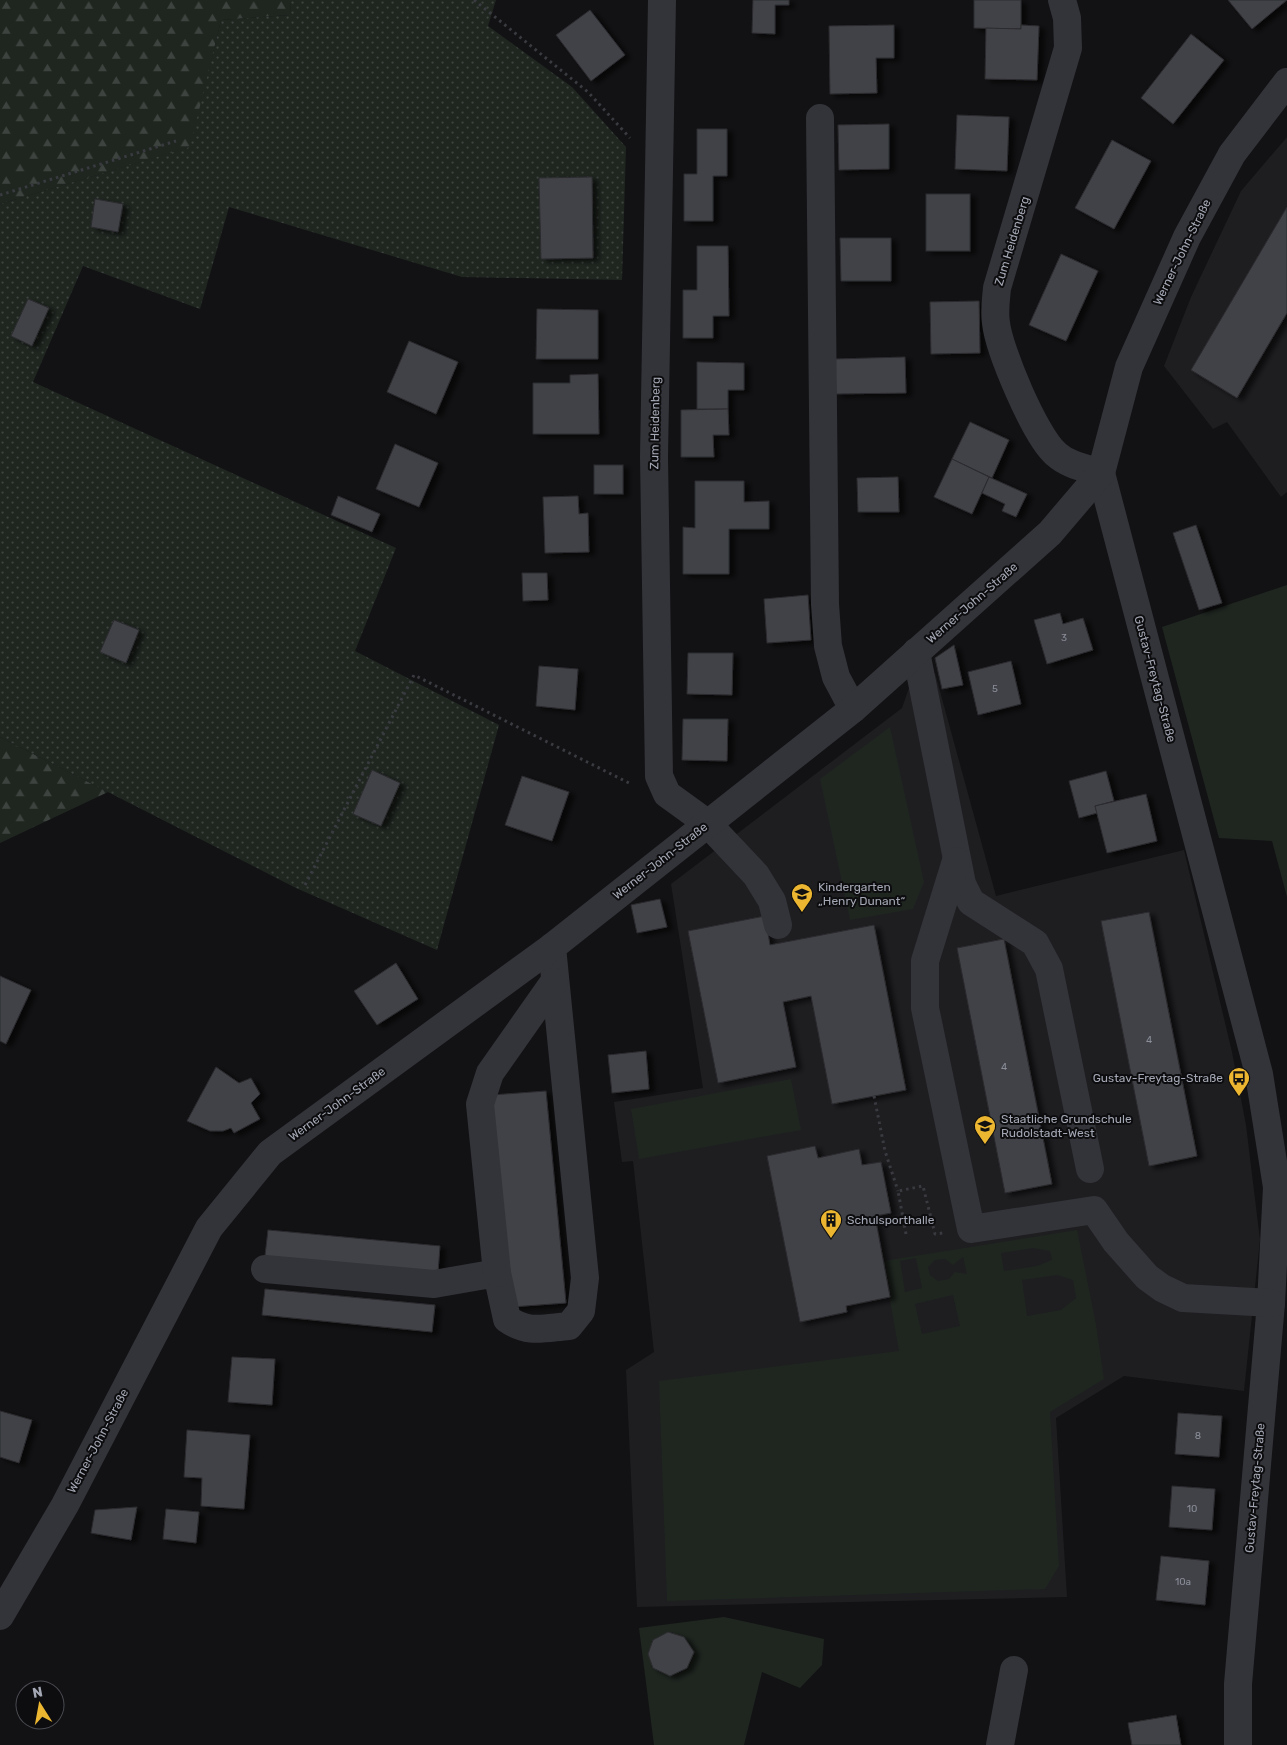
<svg xmlns="http://www.w3.org/2000/svg" width="1287" height="1745" viewBox="0 0 1287 1745" font-family="Rubik,sans-serif">
<style>
.built{fill:#1e1e21}
.green{fill:#1f2620;fill-rule:evenodd}
.forest{fill:url(#forest-firs)}
.garden{fill:url(#garden-dots)}
.building{fill:#414247;stroke:#2c2c30;filter:url(#shadow)}
.lines{fill:none;stroke-linecap:round;stroke-linejoin:round}
.path{stroke:#393b40;stroke-width:3;stroke-dasharray:2.5 4;stroke-linecap:butt}
.minor{stroke:#333439;stroke-width:28}
.labels{text-anchor:middle;stroke-width:4;stroke-linejoin:round;paint-order:stroke}
.number-label{font-size:10px;fill:#8b8e99}
.street-label{font-size:12px;fill:#a4a8b4;stroke:#0d0d0f}
.poi-label{font-size:12px;fill:#a4a8b4;stroke:#0d0d0f;text-anchor:start}
</style>
<defs>
<pattern id="forest-firs" width="22" height="20" patternUnits="userSpaceOnUse" patternTransform="scale(1.25)"><rect width="22" height="20" fill="#1f2620"/><path d="M5 1l3.5 6h-7zM16 11l3.5 6h-7z" fill="#3d433e"/></pattern>
<pattern id="garden-dots" width="8" height="8" patternUnits="userSpaceOnUse" patternTransform="scale(1.25)"><rect width="8" height="8" fill="#1f2620"/><path d="M2 2h.1M6 6h.1" fill="none" stroke="#3d433e" stroke-width="1.8" stroke-linecap="round"/></pattern>
<filter id="shadow"><feDropShadow dx="5.5" dy="3" stdDeviation="2.5" flood-color="#0009"/></filter>
</defs>
<rect width="100%" height="100%" fill="#121214"/>
<g class="built">
<path d="M1287,137V492L1281,497L1227,422L1213,429L1164,366L1191,297L1241,191Z"/>
<path d="M935,673L996,896L1184,850L1232,1052L1246,1125L1260,1240L1244,1391L1124,1376L1056,1418L1067,1597L637,1607L626,1370L654,1352L633,1161L622,1162L614,1102L703,1088L671,884L902,708L911,682Z"/>
</g>
<g class="green">
<path d="M1287,585V897L1272,841L1219,838L1162,627Z"/>
<path d="M890,727L924,882L913,909L850,920L820,779Z"/>
<path d="M791,1079L801,1130L639,1159L631,1109Z"/>
<path d="M1077,1230L1096,1325L1104,1379L1050,1412L1059,1566L1045,1589L667,1601L659,1381L899,1351L883,1261ZM1033,1248L1050,1251L1052,1260L1037,1266L1004,1271L1001,1253ZM963,1257L967,1274L955,1272L949,1279L938,1281L930,1275L928,1267L935,1260L945,1259L953,1265ZM916,1258L922,1288L905,1292L900,1261ZM1057,1275L1073,1280L1076,1298L1061,1310L1027,1316L1022,1280ZM953,1295L960,1326L922,1334L915,1304Z"/>
<path d="M724,1617L824,1639L822,1665L800,1688L762,1672L744,1745H654L639,1628Z"/>
</g>
<g class="forest">
<path d="M0,0H291L290,15L221,20L191,147L0,204Z"/>
<path d="M0,737L108,792L0,843Z"/>
</g>
<path class="garden" d="M291,0H496L488,26L572,87L626,147L622,280L462,277L229,207L200,309L83,266L33,382L396,548L355,651L499,725L437,950L296,888L0,737V204L190,147L221,20L290,15Z"/>
<g class="building">
<path d="M753,0H789V5H775V34L752,33Z"/>
<path d="M974,0H1021V29L974,28Z"/>
<path d="M1228,0H1287L1252,29Z"/>
<path d="M590,10L625,55L591,81L556,35Z"/>
<path d="M894,25V58H876L877,93L830,94L829,26Z"/>
<path d="M1021,25L1039,26L1037,80L985,79L986,28L1021,29Z"/>
<path d="M1191,34L1224,60L1173,124L1141,98Z"/>
<path d="M957,115L1009,117L1007,171L955,169Z"/>
<path d="M889,124V169L839,170L838,125Z"/>
<path d="M697,129H727V176H713V221H684V174H697Z"/>
<path d="M1112,140L1151,161L1114,229L1075,208Z"/>
<path d="M592,177L593,258L541,259L539,178Z"/>
<rect x="926" y="194" width="44" height="57"/>
<path d="M95,199L123,204L118,232L91,227Z"/>
<path d="M1287,207V313L1237,398L1191,370Z"/>
<path d="M840,238H891V281H841Z"/>
<path d="M697,246H728L729,316H713V338H683V290H697Z"/>
<path d="M1061,254L1098,271L1066,341L1029,325Z"/>
<path d="M28,299L49,308L32,346L11,336Z"/>
<path d="M979,301L980,353L931,354L930,302Z"/>
<path d="M537,309L598,310V359H536Z"/>
<path d="M409,341L458,362L436,414L387,392Z"/>
<path d="M905,357L906,393L836,394L835,359Z"/>
<path d="M697,362L744,363V390H728V409H697Z"/>
<path d="M598,374L599,434H533V383H570V375Z"/>
<path d="M728,409L729,435H713L714,457H681V410Z"/>
<path d="M970,422L1009,440L992,478L952,459Z"/>
<path d="M395,444L438,463L419,507L376,489Z"/>
<path d="M952,459L989,477L972,514L934,497Z"/>
<rect x="594" y="465" width="29" height="29"/>
<path d="M898,477L899,512H858L857,478Z"/>
<path d="M989,477L1027,494L1016,517L1002,511L1005,504L982,493Z"/>
<path d="M695,481H744V502L769,501V529H729V574H683V527L695,528Z"/>
<path d="M338,496L380,514L372,532L331,515Z"/>
<path d="M578,496L579,514L588,513L589,552L545,553L543,497Z"/>
<path d="M1196,525L1222,603L1199,610L1173,533Z"/>
<path d="M522,573H547L548,600L523,601Z"/>
<path d="M808,595L811,640L767,643L764,599Z"/>
<path d="M1060,613L1063,624L1083,618L1093,650L1047,664L1034,620Z"/>
<path d="M114,620L139,630L126,663L100,652Z"/>
<path d="M954,645L963,685L942,689L935,658Z"/>
<path d="M688,653H733L732,695L687,694Z"/>
<path d="M1011,661L1021,704L978,715L968,672Z"/>
<path d="M539,666L578,669L575,710L536,706Z"/>
<path d="M683,719H728L727,761L682,760Z"/>
<path d="M372,770L400,783L381,826L353,814Z"/>
<path d="M1106,771L1114,801L1095,806L1097,813L1079,818L1069,781Z"/>
<path d="M522,776L569,792L552,841L505,825Z"/>
<path d="M1146,794L1157,841L1107,853L1095,806Z"/>
<path d="M660,899L667,927L637,933L631,905Z"/>
<path d="M1149,912L1197,1156L1149,1166L1101,921Z"/>
<path d="M765,916L770,945L874,925L906,1090L832,1104L811,996L783,1002L796,1067L718,1083L688,931Z"/>
<path d="M1004,939L1052,1184L1005,1193L957,948Z"/>
<path d="M396,963L418,999L377,1025L354,991Z"/>
<path d="M0,976L31,990L6,1044L0,1041Z"/>
<path d="M646,1051L649,1089L612,1093L608,1055Z"/>
<path d="M216,1067L239,1083L251,1078L260,1094L251,1103L260,1119L234,1133L231,1128L223,1131H210L187,1121Z"/>
<path d="M546,1091L566,1303L511,1307L492,1095Z"/>
<path d="M815,1146L818,1158L859,1149L862,1165L881,1162L891,1213L875,1216L890,1297L846,1306L847,1312L800,1322L767,1156Z"/>
<path d="M268,1230L440,1246L438,1272L265,1256Z"/>
<path d="M265,1289L435,1305L432,1332L262,1315Z"/>
<path d="M232,1357L275,1359L272,1405L228,1402Z"/>
<path d="M0,1411L32,1420L19,1463L0,1457Z"/>
<path d="M1178,1413L1222,1416L1219,1457L1175,1454Z"/>
<path d="M187,1430L250,1435L244,1509L201,1506L202,1478L184,1477Z"/>
<path d="M1172,1486L1215,1489L1212,1530L1169,1527Z"/>
<path d="M137,1507L131,1540L91,1533L95,1510Z"/>
<path d="M166,1509L199,1512L196,1543L163,1539Z"/>
<path d="M1161,1556L1209,1561L1205,1605L1156,1600Z"/>
<path d="M668,1632L684,1637L694,1652L687,1668L670,1676L653,1668L648,1654L653,1640Z"/>
<path d="M1176,1715L1181,1745H1132L1128,1723Z"/>
</g>
<g class="lines">
<g class="path">
<path d="M474,0L588,92L630,138"/>
<path d="M0,195L176,141"/>
<path d="M305,885L414,675L631,784"/>
<path d="M874,1096L885,1151L898,1191"/>
<path d="M906,1234L898,1191L923,1186L935,1234L943,1233"/>
</g>
<g class="minor">
<path d="M662,0L654,457L659,776L667,794L707,823L756,875L772,901L778,925"/>
<path d="M1062,0L1067,18L1068,48L997,288C996,300 994,311 996,323C999,350 1035,436 1056,454C1068,465 1085,468 1101,473"/>
<path d="M820,118L825,604L828,646L836,677L853,709"/>
<path d="M1101,473L1259,1074L1277,1187L1271,1303L1238,1684V1745"/>
<path d="M916,652L962,884L971,902L1035,943L1049,969L1090,1169"/>
<path d="M956,861L925,961V1008L971,1229L1094,1210L1116,1242L1147,1277L1162,1288L1183,1298L1271,1303"/>
<path d="M265,1269L434,1284L497,1273L507,1319C528,1334 544,1328 569,1326L581,1311L585,1278L552,947"/>
<path d="M497,1273L480,1104L490,1073L554,982"/>
<path d="M0,1616L65,1505L209,1228L270,1153L552,947L853,709L1050,533L1101,473L1129,367L1187,237L1232,154L1287,82"/>
<path d="M1000,1745L1014,1670"/>
</g>
</g>
<defs>
<g id="school-pin" transform="scale(1.125)"><path d="M0 17L-7.5 6A9.5 9.5 0 1 1 7.5 6Z" fill="#ecb631" stroke="#0d0d0f"/><path d="M0-5L7-2L0 1L-7-2ZM-4 1L0 2.5L4 1V4Q0 6-4 4Z" fill="#111"/></g>
<g id="bus-pin" transform="scale(1.125)"><path d="M0 17L-7.5 6A9.5 9.5 0 1 1 7.5 6Z" fill="#ecb631" stroke="#0d0d0f"/><path d="M-5-6H5V4H4V6H2V4H-2V6H-4V4H-5ZM-3.5-4V0h7V-4ZM-3.5 1.2v1.5H-2V1.2ZM2 1.2v1.5H3.5V1.2Z" fill="#111"/></g>
<g id="building-pin" transform="scale(1.125)"><path d="M0 17L-7.5 6A9.5 9.5 0 1 1 7.5 6Z" fill="#ecb631" stroke="#0d0d0f"/><path d="M-4-6H4V6H1V3H-1V6H-4ZM-2.5-4.3h1.7v1.8h-1.7ZM.8-4.3h1.7v1.8H.8ZM-2.5-1h1.7V.8h-1.7ZM.8-1h1.7V.8H.8Z" fill="#111"/></g>
</defs>
<g fill-rule="evenodd">
<use href="#school-pin" x="802" y="894"/>
<use href="#bus-pin" x="1239" y="1078"/>
<use href="#school-pin" x="985" y="1126"/>
<use href="#building-pin" x="831" y="1220"/>
</g>
<g class="labels">
<g class="number-label">
<text x="1064" y="641">3</text>
<text x="995" y="692">5</text>
<text x="1149" y="1043">4</text>
<text x="1004" y="1070">4</text>
<text x="1198" y="1439">8</text>
<text x="1192" y="1512">10</text>
<text x="1183" y="1585">10a</text>
</g>
<g class="street-label">
<text transform="translate(1012 241) rotate(-73)" y="4">Zum Heidenberg</text>
<text transform="translate(1182 252) rotate(-64)" y="4">Werner-John-Straße</text>
<text transform="translate(655 423) rotate(-89)" y="4">Zum Heidenberg</text>
<text transform="translate(972 603) rotate(-41)" y="4">Werner-John-Straße</text>
<text transform="translate(1155 679) rotate(75)" y="4">Gustav-Freytag-Straße</text>
<text transform="translate(660 861) rotate(-38)" y="4">Werner-John-Straße</text>
<text transform="translate(337 1104) rotate(-36)" y="4">Werner-John-Straße</text>
<text transform="translate(98 1441) rotate(-62)" y="4">Werner-John-Straße</text>
<text transform="translate(1255 1488) rotate(-85)" y="4">Gustav-Freytag-Straße</text>
</g>
<g class="poi-label">
<text x="818" y="891">Kindergarten<tspan x="818" dy="14">„Henry Dunant“</tspan></text>
<text x="1223" y="1082" text-anchor="end">Gustav-Freytag-Straße</text>
<text x="1001" y="1123">Staatliche Grundschule<tspan x="1001" dy="14">Rudolstadt-West</tspan></text>
<text x="847" y="1224">Schulsporthalle</text>
</g>
</g>
<g transform="translate(40 1705) rotate(349)"><circle r="24" fill="#0d0d0f" stroke="#494b51"/>
<path d="M0-4L9 19L0 12L-9 19Z" fill="#ecb631"/>
<text y="-8" font-size="14" font-weight="bold" text-anchor="middle" fill="#a4a8b4">N</text>
</g>
</svg>
